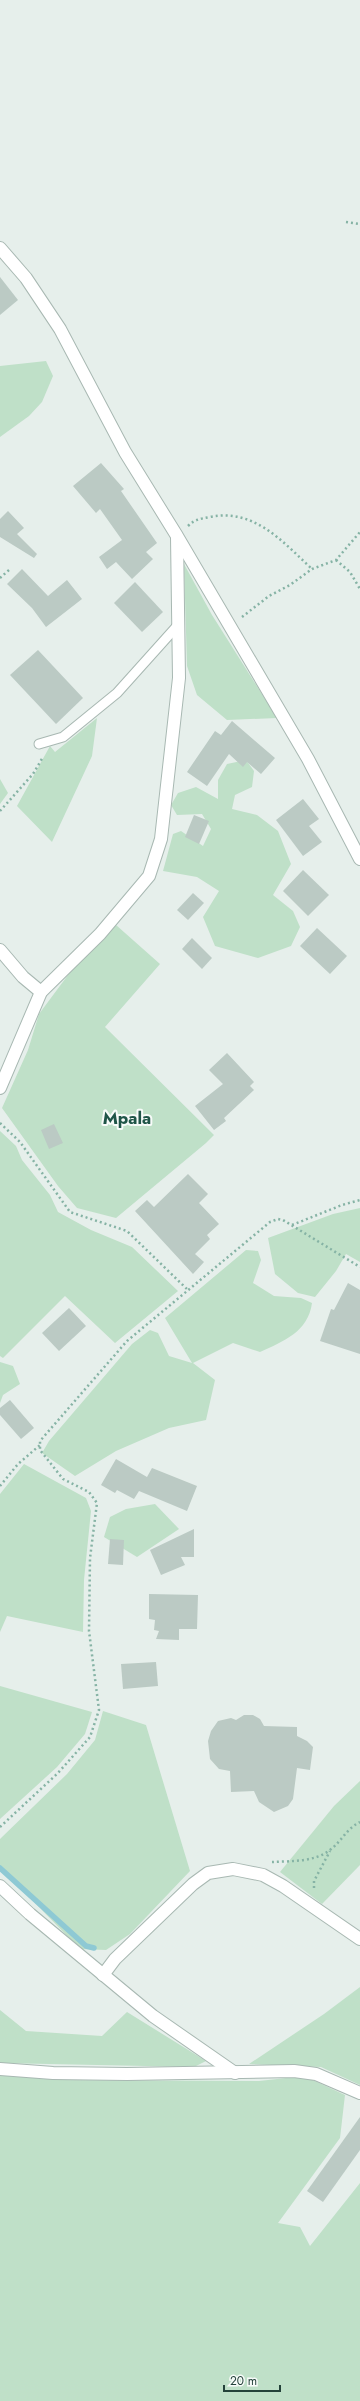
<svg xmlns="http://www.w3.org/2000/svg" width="360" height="2401" viewBox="0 0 360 2401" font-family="Jost,sans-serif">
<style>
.green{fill:#bfe0c8}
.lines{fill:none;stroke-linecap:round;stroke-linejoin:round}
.stream{stroke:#8ec9d4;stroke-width:5.5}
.building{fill:#bbcac4}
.lane-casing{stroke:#a8b8b2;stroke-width:11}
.street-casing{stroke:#a8b8b2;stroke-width:14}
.path{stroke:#86b3a5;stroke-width:2.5;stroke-dasharray:2 3;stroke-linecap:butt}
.lane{stroke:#fff;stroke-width:9}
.street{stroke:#fff;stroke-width:12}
.labels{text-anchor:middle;stroke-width:4;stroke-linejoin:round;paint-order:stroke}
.quarter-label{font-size:17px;font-weight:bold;fill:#1f5548;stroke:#f7fbf9}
</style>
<rect width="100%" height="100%" fill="#e6efeb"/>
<g class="green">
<path d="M46,361L53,376L42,402L29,416L0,437V366Z"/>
<path d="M184,564L212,615L277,718L227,720L197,695L187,666Z"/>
<path d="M97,718L92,756L52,842L17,806L50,746L55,752Z"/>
<path d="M246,760L254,771L252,787L235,795L232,809L257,815L278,831L291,864L273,895L293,911L300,927L291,946L258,958L215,946L203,917L219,891L197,877L163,871L173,834L181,831L203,846L211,829L202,814L177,815L171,805L178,793L196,787L218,799V780L227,764Z"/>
<path d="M0,779L8,793L0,804Z"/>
<path d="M116,925L160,964L105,1027L214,1135L206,1143L116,1218L77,1208L58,1186L2,1108L28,1050L39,1014L74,967Z"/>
<path d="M0,1131L16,1146L22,1160L50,1195L58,1212L91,1230L132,1247L178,1291L115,1343L65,1296L3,1358L0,1356Z"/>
<path d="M360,1208V1262L346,1254L336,1271L315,1297L298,1293L275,1274L268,1238L333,1214Z"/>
<path d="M246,1250L258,1251L261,1260L253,1283L274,1296L301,1298L312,1303C308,1332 284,1341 260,1352L233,1343L193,1363L215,1380L206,1420L169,1428L116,1451L75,1476L42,1453L49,1441L132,1344L150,1330L158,1333L169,1356L192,1363L165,1318Z"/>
<path d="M0,1362L13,1366L20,1384L3,1395L0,1403Z"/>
<path d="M24,1464L86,1498L91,1511L84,1580L83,1632L7,1616L0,1632V1494Z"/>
<path d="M155,1504L179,1529L137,1557L104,1537L110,1517L126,1509Z"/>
<path d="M0,1686L92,1712L85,1734L57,1767L0,1819Z"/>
<path d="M103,1711L146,1725L190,1871L130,1934L106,1950L80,1949L0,1867V1839L67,1774L95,1740Z"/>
<path d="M360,1781V1865L322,1904L280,1872L334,1806Z"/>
<path d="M360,1987V2085L321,2067L249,2064L324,2014Z"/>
<path d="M0,2010L26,2031L102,2036L127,2012L206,2061L194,2067L0,2063Z"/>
<path d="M0,2074L64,2080L259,2081L304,2076L345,2095L340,2138L278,2223L300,2227L310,2246L360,2183V2401H0Z"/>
</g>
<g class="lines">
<path class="stream" d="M0,1868L86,1946L94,1948"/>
</g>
<g class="building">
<path d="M0,277L18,300L0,315Z"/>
<path d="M101,463L124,489L121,491L157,543L146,552L153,559L132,579L116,562L107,569L99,557L122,540L100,509L96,513L73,486Z"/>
<path d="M8,511L24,528L17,534L37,554L34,558L0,537V519Z"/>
<path d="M22,569L48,596L67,580L82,599L46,627L32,608L7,584Z"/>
<path d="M135,582L163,612L142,632L114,603Z"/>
<path d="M38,650L83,698L56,724L10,675Z"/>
<path d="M232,721L275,758L261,774L247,762L243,767L229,754L207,786L187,772L215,731L221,735Z"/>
<path d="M303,799L319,819L309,826L322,842L303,856L276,820Z"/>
<path d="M194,815L209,821L199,844L185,837Z"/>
<path d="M303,870L329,895L308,916L283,891Z"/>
<path d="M193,893L204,903L188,920L177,910Z"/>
<path d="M317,928L347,956L330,974L300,946Z"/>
<path d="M192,938L212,958L202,969L182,949Z"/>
<path d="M227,1053L254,1082L250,1086L254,1090L224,1118L226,1121L214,1130L195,1106L223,1084L209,1070Z"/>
<path d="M54,1124L63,1143L49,1149L41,1130Z"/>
<path d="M188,1174L208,1194L199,1203L219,1224L207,1235L210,1239L195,1254L204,1262L193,1274L135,1211L147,1200L154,1207Z"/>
<path d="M348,1283L360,1290V1354L320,1341L331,1309L334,1310Z"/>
<path d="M69,1308L86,1326L59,1351L42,1333Z"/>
<path d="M10,1400L34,1428L21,1439L0,1415V1408Z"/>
<path d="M116,1459L147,1477L152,1468L197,1486L187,1511L139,1491L134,1499L117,1490L115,1493L101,1485Z"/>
<path d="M194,1529V1557H181L185,1565L161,1575L150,1550Z"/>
<path d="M110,1539L124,1540L123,1565L108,1564Z"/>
<path d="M149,1594L198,1595L197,1629H179V1640L156,1639L159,1631L154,1630L155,1620L149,1619Z"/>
<path d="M156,1662L158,1686L123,1689L121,1664Z"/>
<path d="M244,1715H253L260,1719L264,1726L297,1727V1736L307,1741L313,1747L310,1770L297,1768L293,1799L288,1806L274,1812L259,1802L254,1791L231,1792L230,1771L219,1769L210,1759L208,1741L211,1731L218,1721L231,1718L236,1720Z"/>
<path d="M360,2117V2150L323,2202L307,2191Z"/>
</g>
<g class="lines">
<g class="lane-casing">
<path id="lane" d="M39,744L63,737L117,693L178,625"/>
</g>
<g class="street-casing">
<g id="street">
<path d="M0,248L26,278L60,329L125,452L177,536L308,759L360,859"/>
<path d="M0,950L23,977L41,992"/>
<path d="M0,1088L41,992L100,934L149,876L161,839L179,678L177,537"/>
<path d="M0,1886L30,1914L153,2016L235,2073"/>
<path d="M103,1975L115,1959L193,1884L208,1873L233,1869L263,1875L283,1886L360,1939"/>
<path d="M0,2069L53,2073L127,2074L294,2071L316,2074L360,2093"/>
</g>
</g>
<g class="path">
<path d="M346,222L360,224"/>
<path d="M188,526C195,519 200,519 210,517C254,508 282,541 312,569"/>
<path d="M336,560L350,572L360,589"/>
<path d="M0,578L9,570"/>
<path d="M242,617L269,596L290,585L312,569L336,560L360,532"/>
<path d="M0,811L33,774L43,757"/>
<path d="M0,1123L20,1142L70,1212L127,1231L189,1291"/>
<path d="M292,1225L342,1205L360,1200"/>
<path d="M0,1486L18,1464L40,1445"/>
<path d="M0,1827L58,1773L90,1737L99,1710L89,1631L90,1558L97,1503L89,1492L63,1479L40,1450V1441L127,1341L270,1222L278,1219L283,1220L360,1267"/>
<path d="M272,1862C291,1861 315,1862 330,1850C342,1841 346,1829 360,1822"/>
<path d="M314,1888V1881L330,1851"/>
</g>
<use href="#lane" class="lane"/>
<use href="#street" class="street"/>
</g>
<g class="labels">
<g class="quarter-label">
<text x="127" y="1124">Mpala</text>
</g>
</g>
<path d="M224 2385v6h56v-6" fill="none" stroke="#24423a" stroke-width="2"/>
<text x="230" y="2385" font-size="12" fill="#24423a" stroke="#f7fbf9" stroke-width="3" paint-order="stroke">20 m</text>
</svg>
